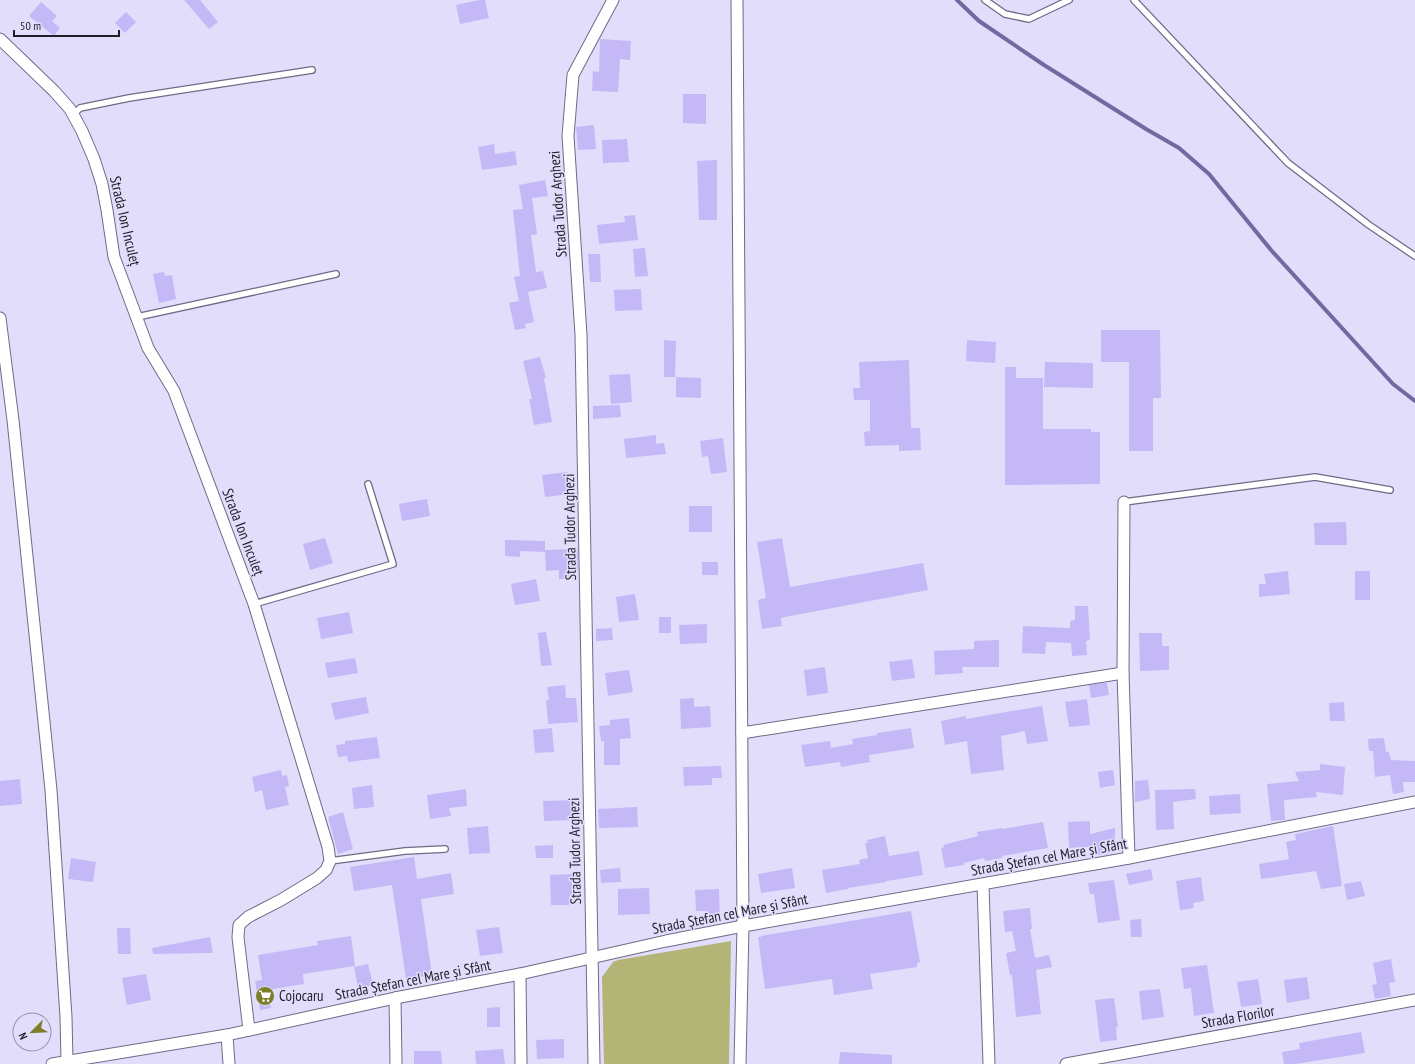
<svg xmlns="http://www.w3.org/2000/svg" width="1415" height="1064" viewBox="0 0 1415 1064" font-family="'PT Sans Narrow',sans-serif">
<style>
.green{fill:#b2b575}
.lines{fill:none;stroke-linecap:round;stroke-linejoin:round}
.stream{stroke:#7568a0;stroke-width:4}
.building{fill:#c5b8f7}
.service-casing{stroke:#6f6a85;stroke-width:8}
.minor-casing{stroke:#6f6a85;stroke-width:13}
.service{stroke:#fff;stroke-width:5.5}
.minor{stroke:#fff;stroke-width:11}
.labels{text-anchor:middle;stroke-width:3;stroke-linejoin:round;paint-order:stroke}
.street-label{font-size:15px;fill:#201e29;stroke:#e3ddfc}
.poi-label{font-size:15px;fill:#201e29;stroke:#e3ddfc;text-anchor:start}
</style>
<rect width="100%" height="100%" fill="#e3ddfc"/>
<path class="green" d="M731,941L729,1064H604L602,977L613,962L618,960Z"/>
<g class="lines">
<path class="stream" d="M957,0L979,21L1044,65L1146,129L1179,148L1209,174L1271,250L1393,384L1415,401"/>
</g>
<g class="building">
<path d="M184,0H200L218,22L209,29Z"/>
<path d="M479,0H485L489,18L460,24L456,5Z"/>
<path d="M41,2L57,16L52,21L60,28L54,36L29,16Z"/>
<path d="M126,12L136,22L125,33L115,23Z"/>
<path d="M600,39L631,41L630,60L620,59L618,92L592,91L593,71L599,72Z"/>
<path d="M683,94H706V124L683,123Z"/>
<path d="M594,125L596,149L578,150L576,127Z"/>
<path d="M627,139L629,162L603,163L602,140Z"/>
<path d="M494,144L495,154L515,151L517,165L482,170L478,147Z"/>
<path d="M717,160V220H699L697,161Z"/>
<path d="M545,180L548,196L532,198L537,234L531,235L536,272L543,271L547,288L528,292L534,322L525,324L526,328L515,330L509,303L519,301L514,277L520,276L513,210L523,209L519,185Z"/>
<path d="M635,215L638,240L599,244L597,225L625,222L624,216Z"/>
<path d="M645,248L648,276L635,277L633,249Z"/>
<path d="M588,254H600L601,282H590Z"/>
<path d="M164,272L165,276L172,275L176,299L159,303L153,274Z"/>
<path d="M641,289L642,310L615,311L614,290Z"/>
<path d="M1101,330H1160L1161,398H1153V451H1129V362H1101Z"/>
<path d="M664,340L676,341L675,377H664Z"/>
<path d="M967,340L996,342L995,363L966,361Z"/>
<path d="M540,357L546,378H544L552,422L534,425L529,399H532L523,361Z"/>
<path d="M909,360L911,428H920L921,450L899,451V445L865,446L864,432L870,431V400H854L853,388H860L859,362Z"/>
<path d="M1045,362L1093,363V388L1044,387Z"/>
<path d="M1005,367H1016V378H1043V429H1091V432H1100V484L1005,485Z"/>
<path d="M630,374L632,402L611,404L609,375Z"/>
<path d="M676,377L701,378V398L676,397Z"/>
<path d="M620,405L621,417L593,419V406Z"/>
<path d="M656,435V444L664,443L666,454L626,458L624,439Z"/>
<path d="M723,438L727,472L711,474L708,456L702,457L700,441Z"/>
<path d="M567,472L570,494L545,497L542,475Z"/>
<path d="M427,499L430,516L402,521L399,504Z"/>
<rect x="689" y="506" width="23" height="26"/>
<path d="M1346,522L1347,545H1315L1314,523Z"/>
<path d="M325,538L333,563L310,570L303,544Z"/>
<path d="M782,538L790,587L923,563L928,590L785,617L781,618L782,626L762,629L758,600L766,598L757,542Z"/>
<path d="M505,540L545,541V552L520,551V557L505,556Z"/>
<path d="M578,549V570H573V579H559V570L546,571L545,550Z"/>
<rect x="702" y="562" width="16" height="13"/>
<path d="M1288,571L1290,594L1259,597V584H1266L1264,574Z"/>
<rect x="1355" y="571" width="15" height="29"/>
<path d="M536,579L540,601L515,605L511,584Z"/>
<path d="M635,594L639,620L619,622L616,597Z"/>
<path d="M1075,606H1088L1090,640L1086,641L1087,655L1072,656L1071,643L1046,642L1045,654L1022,653L1023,626L1070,628V621L1075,620Z"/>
<path d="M349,612L353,633L321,639L317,618Z"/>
<rect x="659" y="617" width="12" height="16"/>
<path d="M707,624V643L680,644L679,625Z"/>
<path d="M612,628L613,640L596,641V629Z"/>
<path d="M546,632L552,665L541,666L538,633Z"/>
<path d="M1139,633H1162V646H1169V670L1140,671Z"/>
<path d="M999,640V667H962L963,673L935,675L934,651L974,649V641Z"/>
<path d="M355,658L358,673L328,678L325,663Z"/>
<path d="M912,659L915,678L892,681L889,662Z"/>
<path d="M825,667L828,693L807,696L804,670Z"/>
<path d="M629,670L633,692L608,696L605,673Z"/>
<path d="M1104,683H1107L1109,695L1091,698L1089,685Z"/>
<path d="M565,685L566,698H576L578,722L548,724L546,700H549L547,687Z"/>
<path d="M366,697L369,713L335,720L331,703Z"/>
<path d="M694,698V707L710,706L711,727L681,729L680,699Z"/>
<path d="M1087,699L1090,725L1069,727L1065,702Z"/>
<path d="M1344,702L1345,721H1330L1329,703Z"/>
<path d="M1042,706L1048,741L1027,744L1025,731L1001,736L1004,770L971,774L967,741L945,745L941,721L966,716V719Z"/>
<path d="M629,718L631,738L620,739V765H604V741H601L599,726L610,725V720Z"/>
<path d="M552,728L554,752L535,753L533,730Z"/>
<path d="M911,728L914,748L869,755L870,762L841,767L840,762L805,767L801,745L830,741L831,748L853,744L852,739L877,735V733Z"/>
<path d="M377,737L380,758L348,762L347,756L338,757L336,745L345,744V741Z"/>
<path d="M1384,738L1386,752H1389L1391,760L1415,761V782H1403L1404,792L1393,794L1390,775L1375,777L1373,751H1369L1368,739Z"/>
<path d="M1320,764L1345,767L1343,795L1316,792L1317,797L1284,800L1285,820L1271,821L1267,784L1299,781L1295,772L1320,770Z"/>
<path d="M721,766L722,778H712V785L684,786L683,767Z"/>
<path d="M281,770L282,776L287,775L289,786L285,787L289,805L266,810L262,790L255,792L252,777Z"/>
<path d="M1113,770L1115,785L1100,788L1098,772Z"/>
<path d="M20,779L22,804L0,806V781Z"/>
<path d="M1148,780L1150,799L1135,802V781Z"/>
<path d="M372,785L374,807L354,809L352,788Z"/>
<path d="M466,789L467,806L449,808L451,816L430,819L427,795Z"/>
<path d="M1195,789L1196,799L1173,802L1174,829L1156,830L1155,790Z"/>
<path d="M1240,794L1241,813L1210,815L1209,796Z"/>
<path d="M576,800V820L544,821L543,801Z"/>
<path d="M637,807L638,827L599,828L598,809Z"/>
<path d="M343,812L353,849L338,854L328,817Z"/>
<path d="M1090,821V834L1115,828V852L1098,855L1097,846L1069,848L1068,822Z"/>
<path d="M1043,822L1048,848L1002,856V858L985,861L984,858L964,863V865L945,868L941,848L944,847L943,845L978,836L977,832L1002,828V829Z"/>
<path d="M488,826L490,853L469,854L467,828Z"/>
<path d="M1333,826L1342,886L1321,889L1316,871L1261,879L1259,864L1289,859L1286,842L1296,840L1295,834Z"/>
<path d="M885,836L889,856L919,851L923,875L887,881L886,882L848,888V889L826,893L822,870L860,864L859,860L868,858L865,843H868L867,840Z"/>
<path d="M553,845V858H536L535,846Z"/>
<path d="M414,857L417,879L451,873L454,894L421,899L432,975L406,979L392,885L354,891L350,867Z"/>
<path d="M71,858L96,862L93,882L68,879Z"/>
<path d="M620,868L621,882L601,883L600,870Z"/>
<path d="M792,868L795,888L761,893L758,874Z"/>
<path d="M1151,869L1153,880L1129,885L1126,874Z"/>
<path d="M572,874V896H569V905H551L550,875Z"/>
<path d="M1201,877L1204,901L1193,903L1194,908L1180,910L1176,881Z"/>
<path d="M1114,880L1120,920L1098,923L1094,894H1090L1088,883Z"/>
<path d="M1361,881L1365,896L1347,900L1344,884Z"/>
<path d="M649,888L650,914L618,915V889Z"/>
<path d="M719,889L720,921L708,924L706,911H696L695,890Z"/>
<path d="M1030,908L1032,929H1030L1035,958L1049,955L1052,967L1036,970L1041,1014L1016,1017L1012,975H1010L1006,953L1016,951L1012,931L1005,932L1003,911Z"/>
<path d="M911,911L920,962L917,963V967L870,974L873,989L834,995L832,979L765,989L758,937H761V936Z"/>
<path d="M1141,919L1142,937H1131L1130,920Z"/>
<path d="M499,927L503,953L480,956L476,930Z"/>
<path d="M117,928H130L131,954H118Z"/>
<path d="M351,936L355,966L303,974L304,984L267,990L271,1008L260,1010L255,981L262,980L258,955L318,945L317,941Z"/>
<path d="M210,937L213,953L153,954L152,948Z"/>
<path d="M1391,959L1395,982L1389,983L1391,996L1375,999L1372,985L1377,984L1373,963Z"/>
<path d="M368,964L373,985L358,988L354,967Z"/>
<path d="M1207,965L1214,1013L1194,1016L1191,988L1184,989L1181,968Z"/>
<path d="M146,974L151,1000L127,1005L122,978Z"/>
<path d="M1307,977L1310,999L1287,1003L1284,980Z"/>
<path d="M1258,979L1262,1004L1241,1007L1237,982Z"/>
<path d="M1160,989L1164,1017L1142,1020L1139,991Z"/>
<path d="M1114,998L1118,1027H1116L1117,1040L1100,1042L1095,1000Z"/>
<path d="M500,1007V1027H487V1008Z"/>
<path d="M1361,1032L1365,1053L1295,1064H1284L1282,1052L1300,1049L1299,1043Z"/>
<path d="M564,1039V1058L537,1059L536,1040Z"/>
<path d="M503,1049L505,1064H476L475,1051Z"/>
<path d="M414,1051H441L442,1064H414Z"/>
<path d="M840,1052L892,1055V1064H839Z"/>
</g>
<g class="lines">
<g class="service-casing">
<g id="service">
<path d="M985,0L1005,14L1029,19L1069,0"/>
<path d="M1134,0L1288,163L1369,225L1415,256"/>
<path d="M73,115L80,108L129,98L312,70"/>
<path d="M137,317L336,274"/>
<path d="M1124,502L1315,477L1390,490"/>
<path d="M254,604L393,564L368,484"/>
<path d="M330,861L405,851L445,849"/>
</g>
</g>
<g class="minor-casing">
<g id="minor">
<path d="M737,0L743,926L740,1064"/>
<path d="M0,39L54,91L70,109L82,131L94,159L102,184L107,210L114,257L148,348L174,391L254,604L328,847L330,861L326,870L317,878L281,900L248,917L239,925L238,937L249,1030"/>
<path d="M0,318L13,420L51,790L66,1017L67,1061"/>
<path d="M1124,502L1123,673L1129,858"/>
<path d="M742,733L1123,673"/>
<path d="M983,885L989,1064"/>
<path d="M520,974L521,1064"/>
<path d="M395,998L396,1064"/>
<path d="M227,1035L229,1064"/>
<path d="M52,1064L227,1035L395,998L520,974L666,941L743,926L1129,858L1415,802"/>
<path d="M594,1064L581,335L568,136L573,75L613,0"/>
<path d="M1066,1064L1415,1000"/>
</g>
</g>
<use href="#service" class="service"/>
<use href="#minor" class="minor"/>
</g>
<defs>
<g id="supermarket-disc" transform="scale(1)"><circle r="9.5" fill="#7d7f28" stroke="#e3ddfc"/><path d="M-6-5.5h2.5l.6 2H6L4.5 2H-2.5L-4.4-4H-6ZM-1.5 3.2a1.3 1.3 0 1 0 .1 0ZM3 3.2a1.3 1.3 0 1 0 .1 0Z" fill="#fff"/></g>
</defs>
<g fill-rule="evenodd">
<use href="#supermarket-disc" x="265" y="996"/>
</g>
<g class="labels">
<g class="street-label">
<text transform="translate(558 204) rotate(-94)" y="5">Strada Tudor Arghezi</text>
<text transform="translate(125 221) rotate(77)" y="5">Strada Ion Inculeț</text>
<text transform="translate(570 527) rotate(-91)" y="5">Strada Tudor Arghezi</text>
<text transform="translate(243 532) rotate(69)" y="5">Strada Ion Inculeț</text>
<text transform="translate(575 851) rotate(-91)" y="5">Strada Tudor Arghezi</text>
<text transform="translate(1049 857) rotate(-10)" y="5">Strada Ștefan cel Mare și Sfânt</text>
<text transform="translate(730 914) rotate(-11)" y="5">Strada Ștefan cel Mare și Sfânt</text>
<text transform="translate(413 980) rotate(-11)" y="5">Strada Ștefan cel Mare și Sfânt</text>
<text transform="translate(1238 1017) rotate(-10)" y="5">Strada Florilor</text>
</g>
<g class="poi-label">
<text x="279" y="1001">Cojocaru</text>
</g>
</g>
<g transform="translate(32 1032) rotate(246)"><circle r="19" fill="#e3ddfc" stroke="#9591a8"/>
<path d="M0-3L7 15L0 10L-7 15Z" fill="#7d7f28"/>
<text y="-6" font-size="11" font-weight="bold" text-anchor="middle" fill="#201e29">N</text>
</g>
<path d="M14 30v6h105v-6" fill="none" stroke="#201e29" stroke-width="2"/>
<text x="20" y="30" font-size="12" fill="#201e29" stroke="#e3ddfc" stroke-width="3" paint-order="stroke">50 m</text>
</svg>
